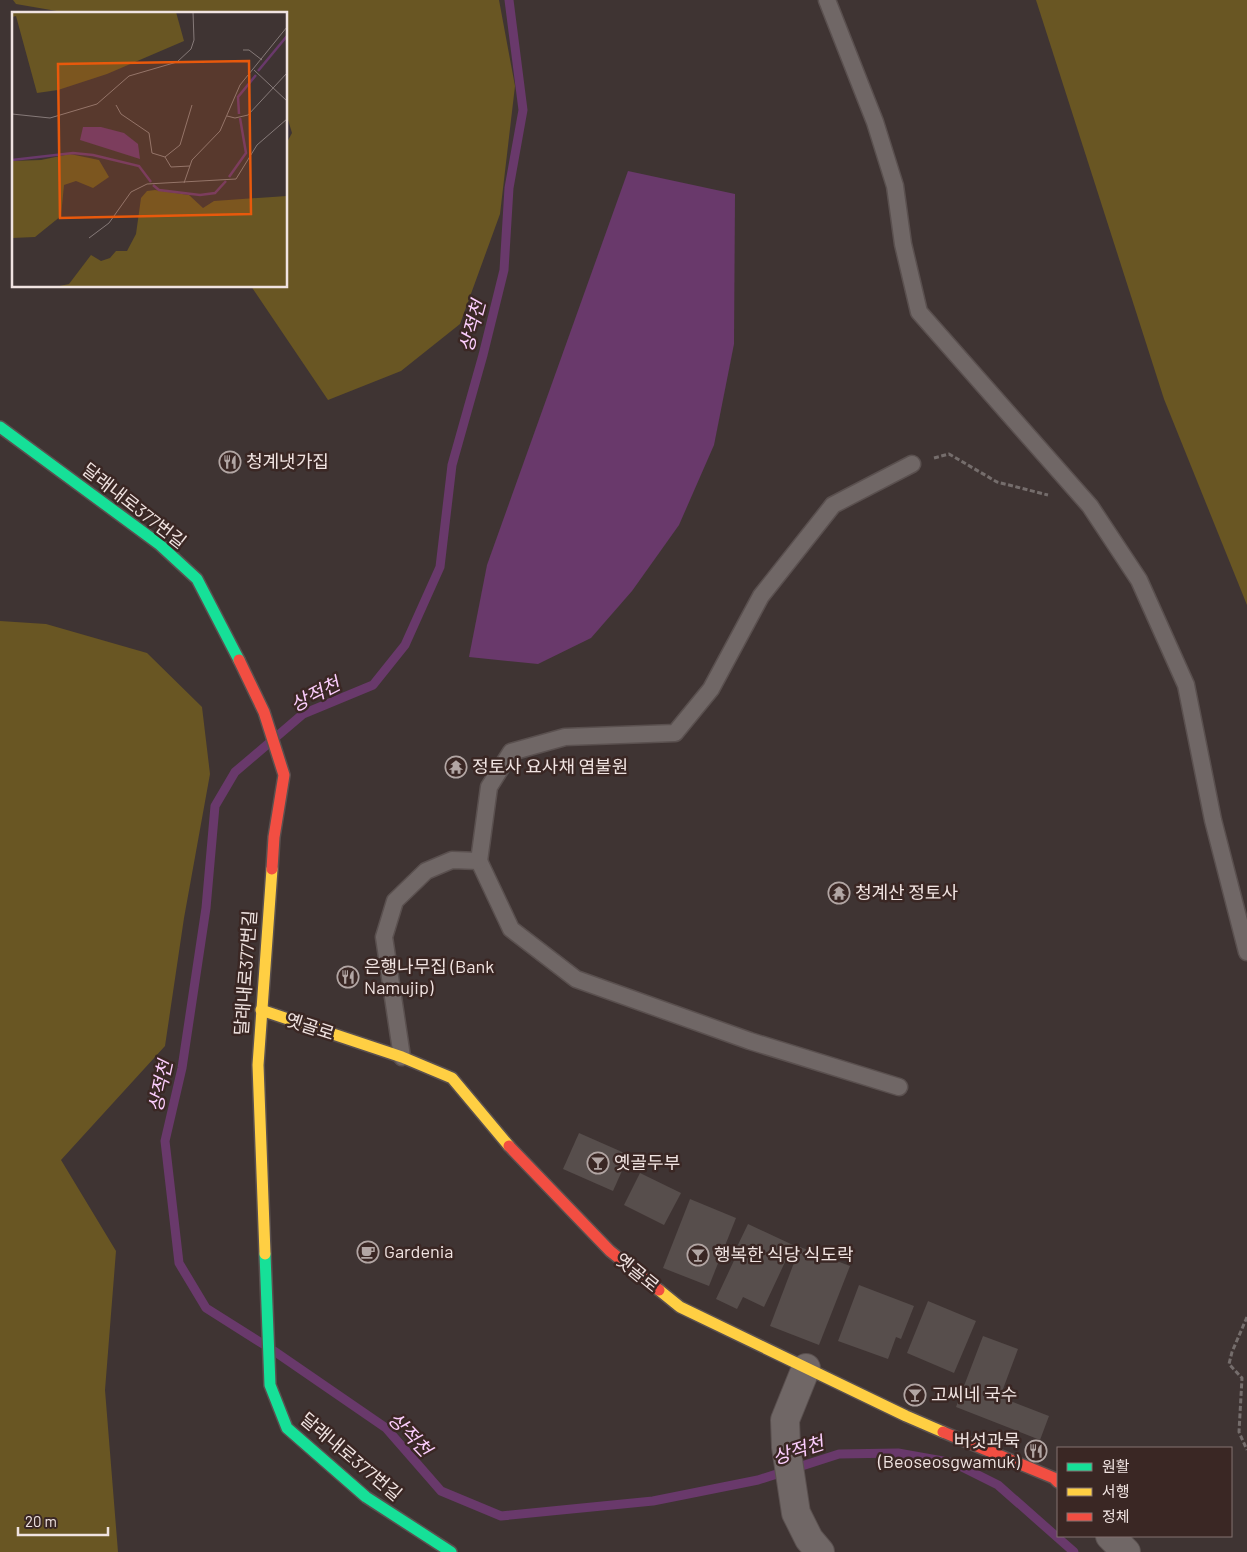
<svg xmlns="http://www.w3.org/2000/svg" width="1247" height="1552" viewBox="0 0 1247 1552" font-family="Barlow,'Noto Sans KR',sans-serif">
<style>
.green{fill:#695623}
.water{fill:#69396b}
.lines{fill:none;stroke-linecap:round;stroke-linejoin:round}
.stream{stroke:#69396b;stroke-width:9}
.building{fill:#574e4c}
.lane-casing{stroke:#5a504f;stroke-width:19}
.street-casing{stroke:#5a504f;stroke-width:30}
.fast-casing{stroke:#5a504f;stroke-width:14}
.slow-casing{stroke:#5a504f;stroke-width:14}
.jam-casing{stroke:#5a504f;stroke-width:14}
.path{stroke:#756d6c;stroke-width:3;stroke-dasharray:5 2.5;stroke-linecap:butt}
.lane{stroke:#706766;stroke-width:16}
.street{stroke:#706766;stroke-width:28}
.fast{stroke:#16e098;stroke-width:11}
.slow{stroke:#ffcf43;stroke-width:11}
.jam{stroke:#f24e42;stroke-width:11}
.labels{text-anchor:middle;stroke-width:5;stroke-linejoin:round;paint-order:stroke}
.poi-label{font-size:18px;fill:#f0e3e1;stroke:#3a2724;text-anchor:start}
.street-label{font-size:18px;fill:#f0e3e1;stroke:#3a2724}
.water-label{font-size:19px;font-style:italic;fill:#fccefd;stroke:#3a2724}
.inset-river{fill:none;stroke:#69396b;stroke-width:2.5}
.inset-road{fill:none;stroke:#867a79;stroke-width:1}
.view{fill:#e8590c;fill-opacity:0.15;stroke:#e8590c;stroke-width:2.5}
.inset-edge{fill:none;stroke:#f0e3e1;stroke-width:2.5}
</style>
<rect width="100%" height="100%" fill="#3f3433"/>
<g class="green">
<path d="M13,0H499L515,86L500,214L460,324L401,371L328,400L251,286H286V144L292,133L286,113V14H74L16,4Z"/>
<path d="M1036,0H1247V605L1164,399Z"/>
<path d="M0,621L46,624L147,653L202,707L210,774L184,918L165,1046L61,1160L116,1251L105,1390L118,1552H0Z"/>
</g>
<path class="water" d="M628,171L735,194L734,344L714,445L679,525L632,591L591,638L538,664L469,657L487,565Z"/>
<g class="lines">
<g class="stream">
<path d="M263,1344L206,1308L179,1263L165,1141L182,1068L206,908L215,806L235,772L303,714L373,685L405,645L440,567L452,465L483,355L504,270L509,188L523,110L509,0"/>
<path d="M274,1351L386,1428L441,1491L501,1516L653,1501L758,1480L839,1454L898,1453L954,1463L998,1485L1074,1552"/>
</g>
</g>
<g class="building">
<path d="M579,1133L629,1155L613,1191L563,1169Z"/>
<path d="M640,1173L681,1193L664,1225L624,1205Z"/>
<path d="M690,1199L736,1218L709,1286L663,1268Z"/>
<path d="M748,1224L793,1245L764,1307L743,1297L737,1309L716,1299L738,1252L735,1251Z"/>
<path d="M800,1247L850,1266L819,1345L770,1326Z"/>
<path d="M859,1285L914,1306L901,1339L896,1337L888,1359L838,1341Z"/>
<path d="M928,1301L976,1321L954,1373L907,1353Z"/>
<path d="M983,1336L1018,1349L1000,1397L1049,1416L1040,1440L956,1407Z"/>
</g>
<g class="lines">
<g class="lane-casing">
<g id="lane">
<path d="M827,0L875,122L895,186L903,244L919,312L1090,506L1139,580L1186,685L1213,820L1247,952"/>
<path d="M479,861L511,929L576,979L750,1041L899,1087"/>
<path d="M402,1057L384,937L395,901L426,871L452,860L479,861L489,787L511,752L565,737L675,733L711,689L761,596L833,505L912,464"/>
</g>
</g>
<g class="street-casing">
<g id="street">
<path d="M806,1368L785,1420L786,1447L796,1513L809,1539L820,1552"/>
<path d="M1110,1536L1126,1552"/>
</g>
</g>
<g class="fast-casing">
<g id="fast">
<path d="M0,427L159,544L197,579L239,660"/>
<path d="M265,1254L270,1385L287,1428L366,1497L451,1552"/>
</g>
</g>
<g class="slow-casing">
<g id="slow">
<path d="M261,1010L402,1057L452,1078L509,1146"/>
<path d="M265,1254L258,1065L272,869"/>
<path d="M659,1290L680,1307L906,1416L943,1432"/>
</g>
</g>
<g class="jam-casing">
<g id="jam">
<path d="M239,660L264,712L284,775L274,837L272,869"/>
<path d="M509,1146L610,1251L659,1290"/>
<path d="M943,1432L1054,1478L1058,1482"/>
</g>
</g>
<g class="path">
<path d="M934,458L949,454L997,482L1048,495"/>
<path d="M1247,1317L1232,1352L1229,1364L1242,1378L1239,1432L1247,1450"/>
</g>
<use href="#lane" class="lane"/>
<use href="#street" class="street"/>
<use href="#fast" class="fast"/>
<use href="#slow" class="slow"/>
<use href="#jam" class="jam"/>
</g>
<defs>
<g id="restaurant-ring" transform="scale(1.125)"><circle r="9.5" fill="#3a2724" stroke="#b2a6a4" stroke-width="1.5"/><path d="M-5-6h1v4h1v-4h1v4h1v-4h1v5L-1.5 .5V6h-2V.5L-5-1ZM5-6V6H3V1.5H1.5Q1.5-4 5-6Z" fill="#b2a6a4"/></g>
<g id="temple-ring" transform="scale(1.125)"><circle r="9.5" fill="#3a2724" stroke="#b2a6a4" stroke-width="1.5"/><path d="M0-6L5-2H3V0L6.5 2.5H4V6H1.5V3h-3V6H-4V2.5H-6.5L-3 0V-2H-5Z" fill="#b2a6a4"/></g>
<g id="bar-ring" transform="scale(1.125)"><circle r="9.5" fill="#3a2724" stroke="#b2a6a4" stroke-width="1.5"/><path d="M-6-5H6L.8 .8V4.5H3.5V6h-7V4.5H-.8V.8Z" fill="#b2a6a4"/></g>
<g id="cafe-ring" transform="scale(1.125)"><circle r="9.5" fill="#3a2724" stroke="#b2a6a4" stroke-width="1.5"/><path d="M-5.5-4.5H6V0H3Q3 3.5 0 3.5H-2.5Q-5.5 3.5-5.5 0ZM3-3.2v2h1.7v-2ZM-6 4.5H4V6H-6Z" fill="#b2a6a4"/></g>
</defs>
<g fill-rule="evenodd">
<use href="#restaurant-ring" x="230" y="462"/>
<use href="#temple-ring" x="456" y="767"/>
<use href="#temple-ring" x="839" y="893"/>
<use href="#restaurant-ring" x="348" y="977"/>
<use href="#bar-ring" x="598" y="1163"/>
<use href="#cafe-ring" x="368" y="1252"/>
<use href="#bar-ring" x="698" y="1255"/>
<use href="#bar-ring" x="915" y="1395"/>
<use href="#restaurant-ring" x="1036" y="1451"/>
</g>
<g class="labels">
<g class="poi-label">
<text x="246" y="468">청계냇가집</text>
<text x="472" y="773">정토사 요사채 염불원</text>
<text x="855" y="899">청계산 정토사</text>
<text x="364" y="973">은행나무집 (Bank<tspan x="364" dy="21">Namujip)</tspan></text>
<text x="614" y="1169">옛골두부</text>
<text x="384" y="1258">Gardenia</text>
<text x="714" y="1261">행복한 식당 식도락</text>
<text x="931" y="1401">고씨네 국수</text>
<text x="1020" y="1447" text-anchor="end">버섯과묵<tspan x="1020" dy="21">(Beoseosgwamuk)</tspan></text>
</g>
<g class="street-label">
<text transform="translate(134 506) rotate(38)" y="6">달래내로377번길</text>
<text transform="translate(246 973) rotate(-86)" y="6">달래내로377번길</text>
<text transform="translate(310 1027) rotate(18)" y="6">옛골로</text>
<text transform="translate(637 1273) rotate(39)" y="6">옛골로</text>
<text transform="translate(351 1457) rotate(40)" y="6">달래내로377번길</text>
</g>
<g class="water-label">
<text transform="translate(472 326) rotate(-75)" y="7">상적천</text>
<text transform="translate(315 694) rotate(-27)" y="7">상적천</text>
<text transform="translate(160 1086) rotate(-78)" y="7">상적천</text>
<text transform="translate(410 1434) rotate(46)" y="7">상적천</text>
<text transform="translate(798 1450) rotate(-18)" y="7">상적천</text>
</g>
</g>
<g transform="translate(12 12)">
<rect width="275" height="275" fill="#3f3433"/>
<path d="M0,0H164L172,29L95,62L46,78L25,81L4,4L0,5ZM58,142L87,148L97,165L81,176L64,169L52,173L49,204L23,225L0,226V149L29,148ZM143,178L177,183L191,196L202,189L275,184V275H43L57,272L79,243L89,249L98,246L104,239H115L124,222L129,186L135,179Z" fill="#695623"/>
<path d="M71,115H89L112,121L126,132L128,147L68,128Z" fill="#69396b"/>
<path class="inset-river" d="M246,59L275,24M227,102L226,85L244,63M0,148L61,141L81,143L127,154L139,170M217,165L234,141L228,106M141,173L147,178L188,183L203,181L214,169"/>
<path class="inset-road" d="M231,38H237L250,48M242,58L275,89M104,93L109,102L137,121L140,141L153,145L159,155L178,154M0,102L38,106L85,92L117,64L165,50L179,37L182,28L181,0M215,104L223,106L236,103L275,61M153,145L168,133L180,93M172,171L180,148L208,119L228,73L275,15M77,226L97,211L119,180L135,172L224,167L245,133L275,107"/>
<path class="view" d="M237,49L239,202L48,206L46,52Z"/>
<rect width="275" height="275" class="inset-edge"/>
</g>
<rect x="1057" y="1447" width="175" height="90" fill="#3a2724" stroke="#837270"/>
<rect x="1067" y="1463" width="25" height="8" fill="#16e098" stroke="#837270"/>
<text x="1102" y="1472" font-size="15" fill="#f0e3e1">원활</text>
<rect x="1067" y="1488" width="25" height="8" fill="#ffcf43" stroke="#837270"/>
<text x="1102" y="1497" font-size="15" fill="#f0e3e1">서행</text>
<rect x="1067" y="1513" width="25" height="8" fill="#f24e42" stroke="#837270"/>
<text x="1102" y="1522" font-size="15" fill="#f0e3e1">정체</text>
<path d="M18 1527v8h90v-8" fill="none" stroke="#f0e3e1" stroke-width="2.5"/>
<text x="25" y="1527" font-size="15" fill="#f0e3e1" stroke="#3a2724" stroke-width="4" paint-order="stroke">20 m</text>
</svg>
